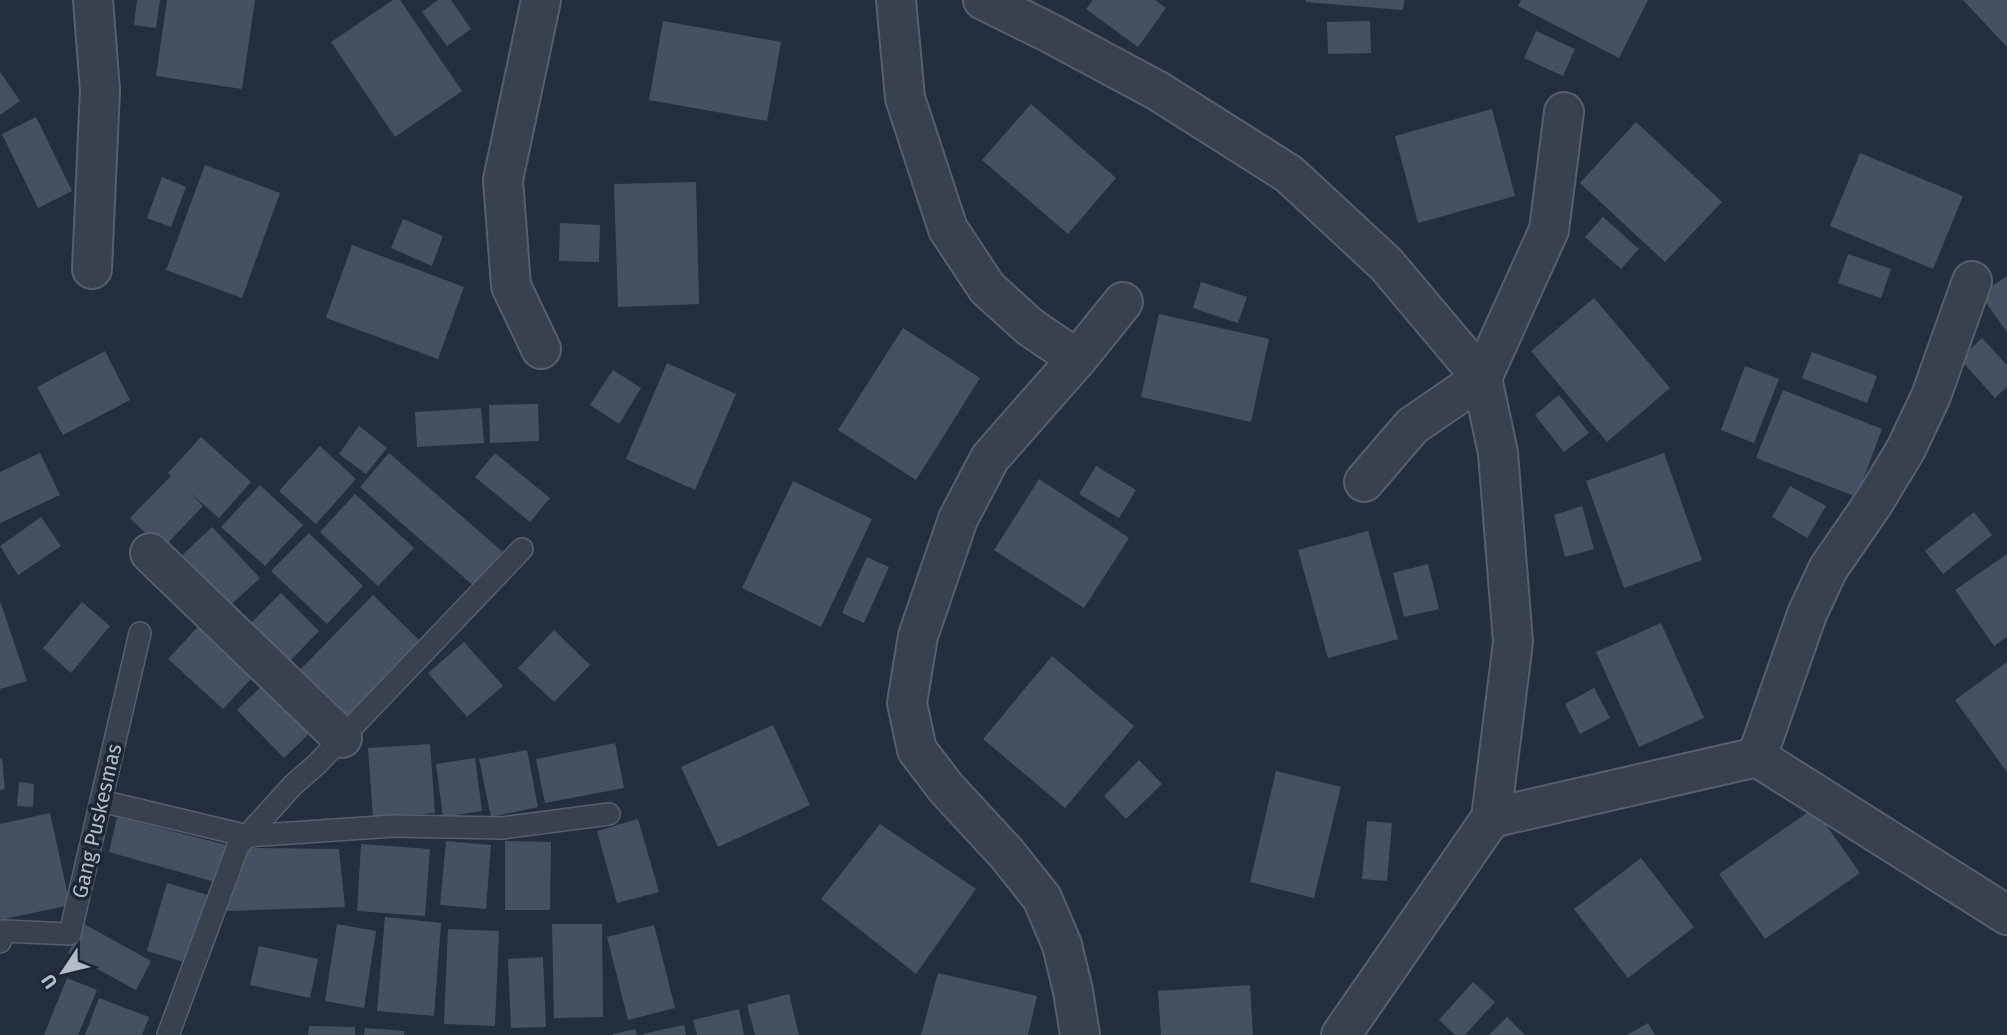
<svg xmlns="http://www.w3.org/2000/svg" width="2007" height="1035" viewBox="0 0 2007 1035" font-family="'Fira Sans',sans-serif">
<style>
.building{fill:#455162}
.lines{fill:none;stroke-linecap:round;stroke-linejoin:round}
.service-casing{stroke:#565f6c;stroke-width:24}
.minor-casing{stroke:#565f6c;stroke-width:42}
.service{stroke:#38414e;stroke-width:21}
.minor{stroke:#38414e;stroke-width:38}
.labels{text-anchor:middle;stroke-width:7;stroke-linejoin:round;paint-order:stroke}
.street-label{font-size:21px;fill:#b4bcc9;stroke:#1d2633}
</style>
<rect width="100%" height="100%" fill="#242f3e"/>
<g class="building">
<path d="M137,0H160L156,28L134,25Z"/>
<path d="M167,0H255L242,89L156,76Z"/>
<path d="M393,0H400L462,91L395,137L331,42Z"/>
<path d="M438,0H451L471,29L447,46L422,12Z"/>
<path d="M1093,0H1155L1166,8L1138,47L1086,9Z"/>
<path d="M1306,0H1404L1403,10L1305,2Z"/>
<path d="M1521,0H1648L1619,58L1518,6Z"/>
<path d="M1963,0H2007V47Z"/>
<path d="M663,21L781,42L767,121L649,100Z"/>
<path d="M1370,21L1371,53L1328,54L1327,22Z"/>
<path d="M1536,31L1575,49L1563,76L1524,58Z"/>
<path d="M0,72L20,101L0,115Z"/>
<path d="M1031,104L1116,178L1068,234L982,160Z"/>
<path d="M1492,109L1515,196L1418,223L1395,136Z"/>
<path d="M36,117L72,191L38,208L2,134Z"/>
<path d="M1636,122L1722,202L1665,262L1580,183Z"/>
<path d="M1860,153L1963,196L1933,269L1830,226Z"/>
<path d="M205,165L280,193L242,298L166,270Z"/>
<path d="M162,177L186,187L171,227L147,218Z"/>
<path d="M696,182L699,304L618,307L614,184Z"/>
<path d="M1603,217L1639,249L1621,269L1585,237Z"/>
<path d="M403,219L443,236L432,266L391,248Z"/>
<path d="M560,223L600,225L599,262L559,261Z"/>
<path d="M352,245L464,287L438,359L326,318Z"/>
<path d="M1848,254L1891,269L1881,298L1838,283Z"/>
<path d="M2007,276V332L1980,294Z"/>
<path d="M1201,282L1247,297L1238,323L1193,308Z"/>
<path d="M1594,298L1670,388L1607,442L1531,351Z"/>
<path d="M1159,314L1269,339L1251,422L1141,397Z"/>
<path d="M903,328L980,378L916,480L838,430Z"/>
<path d="M1982,338L2007,365V387L1995,398L1960,359Z"/>
<path d="M105,351L130,400L63,435L37,387Z"/>
<path d="M1812,352L1877,376L1867,403L1802,378Z"/>
<path d="M667,363L736,394L695,490L626,459Z"/>
<path d="M1745,366L1779,379L1754,443L1721,430Z"/>
<path d="M613,370L641,388L619,424L590,405Z"/>
<path d="M1783,390L1882,429L1857,497L1756,458Z"/>
<path d="M1559,395L1589,433L1564,452L1535,415Z"/>
<path d="M538,404L539,441L490,443L489,405Z"/>
<path d="M481,408L484,443L417,447L415,412Z"/>
<path d="M359,426L387,448L366,474L339,454Z"/>
<path d="M201,437L251,482L219,518L188,491L203,506L162,549L130,518L171,476L168,473Z"/>
<path d="M320,446L356,479L316,524L279,491Z"/>
<path d="M40,453L60,495L0,523V472Z"/>
<path d="M389,453L504,553L475,587L360,487Z"/>
<path d="M495,453L550,498L530,522L475,477Z"/>
<path d="M1664,453L1702,560L1624,588L1586,481Z"/>
<path d="M1096,466L1136,490L1119,518L1079,494Z"/>
<path d="M1039,479L1129,538L1084,608L994,550Z"/>
<path d="M793,481L872,519L821,627L742,588Z"/>
<path d="M260,485L303,525L265,566L221,527Z"/>
<path d="M1790,486L1826,506L1807,538L1772,517Z"/>
<path d="M355,494L414,548L378,586L320,532Z"/>
<path d="M1582,506L1594,549L1565,557L1554,515Z"/>
<path d="M1974,512L1992,535L1943,574L1925,551Z"/>
<path d="M41,517L61,546L18,575L0,546Z"/>
<path d="M212,527L260,578L221,614L173,564Z"/>
<path d="M1368,531L1398,639L1328,658L1298,550Z"/>
<path d="M309,533L363,586L327,624L271,571Z"/>
<path d="M2007,554V637L1994,646L1955,590Z"/>
<path d="M867,557L889,567L864,623L842,613Z"/>
<path d="M1428,564L1439,609L1404,617L1393,573Z"/>
<path d="M281,593L319,631L289,662L250,624Z"/>
<path d="M373,595L422,643L344,723L295,675Z"/>
<path d="M0,601L27,681L0,689Z"/>
<path d="M82,602L110,626L71,673L43,648Z"/>
<path d="M208,616L262,667L223,709L168,659Z"/>
<path d="M1661,623L1704,718L1639,747L1596,652Z"/>
<path d="M554,630L590,665L554,702L518,668Z"/>
<path d="M464,642L503,686L467,717L428,673Z"/>
<path d="M1052,656L1134,726L1065,808L983,739Z"/>
<path d="M2007,662V772L1955,700Z"/>
<path d="M272,676L319,724L284,758L237,710Z"/>
<path d="M1594,688L1610,718L1580,734L1565,704Z"/>
<path d="M773,725L810,805L718,847L681,767Z"/>
<path d="M615,743L624,788L545,803L536,759Z"/>
<path d="M430,744L435,813L373,818L368,748Z"/>
<path d="M527,750L538,807L491,817L479,759Z"/>
<path d="M2,758L5,789L0,790V759Z"/>
<path d="M475,758L482,811L443,817L436,764Z"/>
<path d="M1139,760L1162,784L1126,819L1104,796Z"/>
<path d="M1276,771L1341,787L1314,898L1250,882Z"/>
<path d="M19,782L34,784L33,807L17,806Z"/>
<path d="M1814,808L1860,873L1765,939L1719,874Z"/>
<path d="M50,813L70,905L0,920V824Z"/>
<path d="M117,817L231,846L222,884L109,852Z"/>
<path d="M638,819L659,892L617,903L597,831Z"/>
<path d="M1367,821L1392,823L1387,881L1362,879Z"/>
<path d="M880,824L976,889L916,974L821,899Z"/>
<path d="M446,841L491,845L486,909L440,905Z"/>
<path d="M505,841L551,842L550,910H505Z"/>
<path d="M361,844L430,849L425,916L357,911Z"/>
<path d="M243,848L339,849L345,907L226,911Z"/>
<path d="M1641,858L1694,927L1628,978L1574,909Z"/>
<path d="M167,883L208,895L187,963L147,951Z"/>
<path d="M385,917L441,923L434,1016L377,1011Z"/>
<path d="M84,924L151,961L136,990L68,953Z"/>
<path d="M337,924L376,931L364,1008L325,1001Z"/>
<path d="M552,924H602L603,1017L554,1018Z"/>
<path d="M654,925L675,1008L628,1020L607,937Z"/>
<path d="M448,929L499,931L495,1026L444,1024Z"/>
<path d="M259,946L318,959L310,998L250,985Z"/>
<path d="M543,957L546,1027L511,1028L508,959Z"/>
<path d="M938,973L1037,996L1028,1035H921Z"/>
<path d="M67,978L97,990L78,1035H44Z"/>
<path d="M1473,982L1495,1002L1465,1035H1455L1439,1020Z"/>
<path d="M1250,985L1253,1035H1161L1158,991Z"/>
<path d="M789,994L799,1035H755L747,1005Z"/>
<path d="M99,998L149,1017L142,1035H85Z"/>
<path d="M739,1009L744,1035H697L693,1020Z"/>
<path d="M1507,1017L1525,1035H1489Z"/>
<path d="M1648,1023L1655,1035H1627Z"/>
<path d="M684,1025L686,1035H644L643,1034Z"/>
<path d="M309,1026L355,1027V1035H308Z"/>
<path d="M365,1028L405,1031L404,1035H364Z"/>
<path d="M635,1029L637,1035H613V1034Z"/>
</g>
<g class="lines">
<g class="service-casing">
<g id="service">
<path d="M101,801L248,836L394,826L502,828L609,814"/>
<path d="M0,942L4,931L70,934L140,633"/>
<path d="M168,1035L238,846L293,785L316,765L522,549"/>
</g>
</g>
<g class="minor-casing">
<g id="minor">
<path d="M896,0L905,98L948,229L987,288L1030,327L1077,359L990,458L958,519L918,636L907,703L917,750L946,788L1007,854L1042,898L1062,945L1073,991L1080,1035"/>
<path d="M983,0L1048,32L1158,91L1289,174L1386,264L1482,378L1498,453L1513,642L1491,818L1341,1035"/>
<path d="M92,269L100,90L93,0"/>
<path d="M541,349L511,286L503,180L541,0"/>
<path d="M1077,359L1123,302"/>
<path d="M1364,482L1412,426L1482,378L1549,230L1564,112"/>
<path d="M150,553L342,738"/>
<path d="M1757,757L2007,915"/>
<path d="M1491,818L1757,757L1807,614L1828,569L1874,502L1906,449L1931,396L1972,281"/>
</g>
</g>
<use href="#service" class="service"/>
<use href="#minor" class="minor"/>
</g>
<g class="labels">
<g class="street-label">
<text transform="translate(97 821) rotate(-77)" y="7">Gang Puskesmas</text>
</g>
</g>
<g transform="translate(63 972) rotate(235)" stroke="#1d2633" stroke-width="5" paint-order="stroke">
<path d="M0-5L12 26L0 18L-12 26Z" fill="#b4bcc9"/>
<text y="-10" font-size="19" font-weight="bold" text-anchor="middle" fill="#b4bcc9">U</text>
</g>
</svg>
